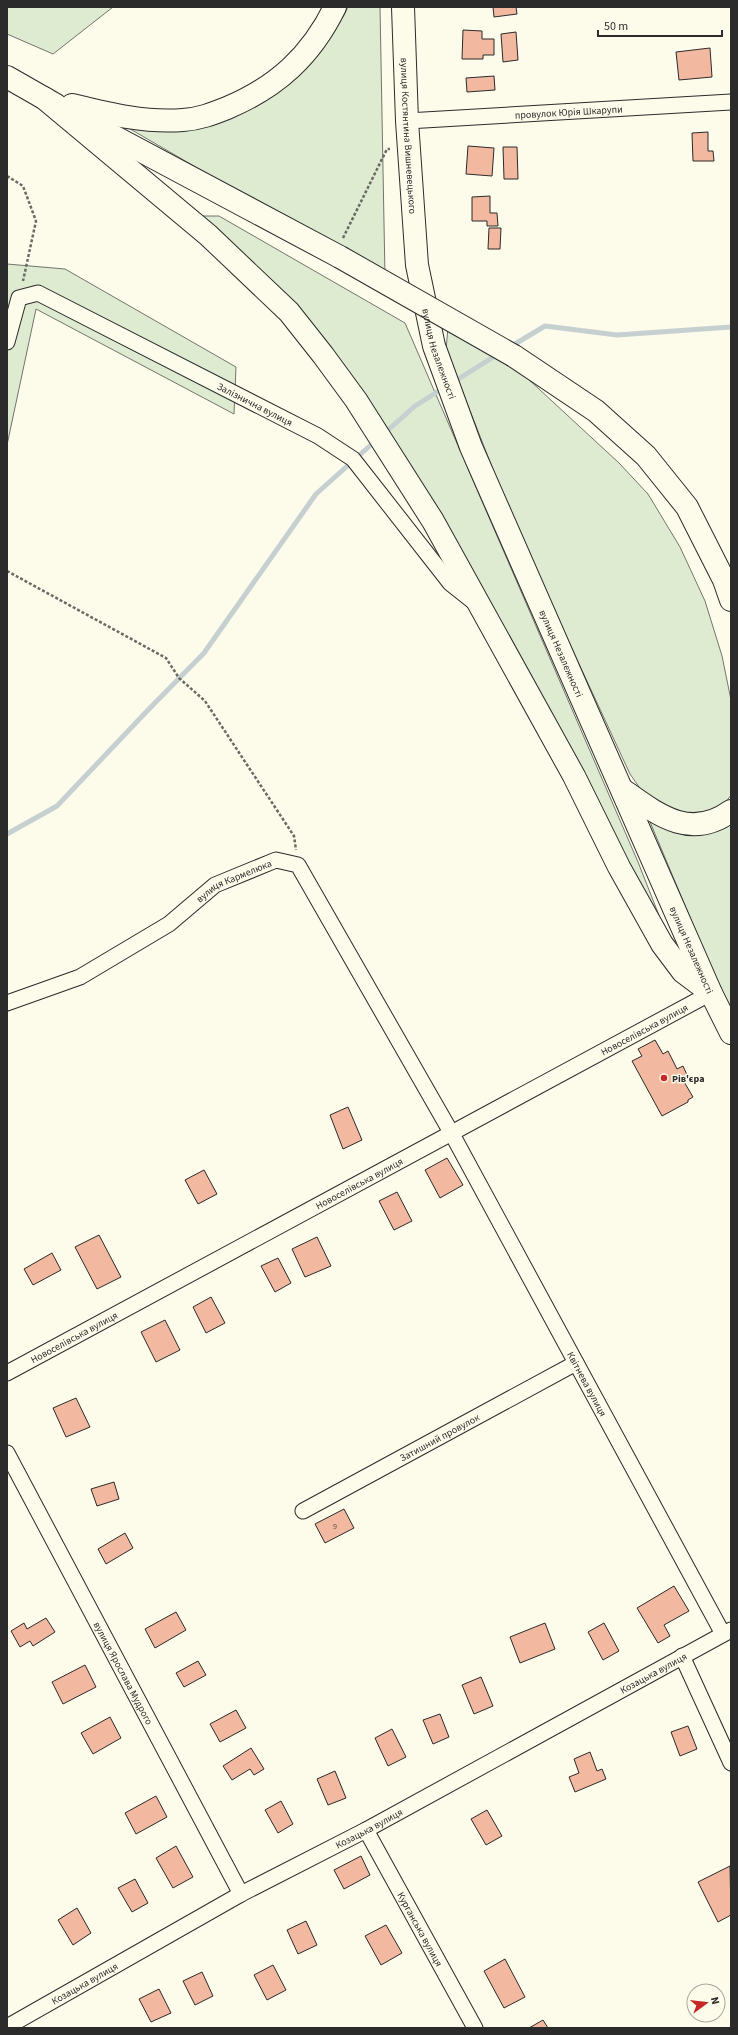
<svg xmlns="http://www.w3.org/2000/svg" width="738" height="2035" viewBox="0 0 738 2035" font-family="'Source Sans 3',sans-serif">
<style>
.green{fill:#deebd1;stroke:#74746e}
.lines{fill:none;stroke-linecap:round;stroke-linejoin:round}
.stream{stroke:#c7d0d0;stroke-width:5}
.building{fill:#f2b8a0;stroke:#2b2b2b}
.street-casing{stroke:#2b2b2b;stroke-width:17}
.primary-casing{stroke:#2b2b2b;stroke-width:24}
.path{stroke:#6a6964;stroke-width:2.5;stroke-dasharray:3 2;stroke-linecap:butt}
.street{stroke:#fdfbea;stroke-width:15}
.primary{stroke:#fdfbea;stroke-width:22}
.primary-bridge-casing{stroke:#2b2b2b;stroke-width:24;stroke-linecap:butt}
.primary-bridge{stroke:#fdfbea;stroke-width:22}
.poi-dot{fill:#c62828;stroke:#fdfbea;stroke-width:1.5}
.labels{text-anchor:middle;stroke-width:3;stroke-linejoin:round;paint-order:stroke}
.number-label{font-size:8px;fill:#5d4e48}
.street-label{font-size:10px;fill:#2b2b2b;stroke:#fdfbea}
.poi-label{font-size:10px;font-weight:bold;fill:#2b2b2b;stroke:#fdfbea;text-anchor:start}
</style>
<rect width="100%" height="100%" fill="#fdfbea"/>
<g class="green">
<path d="M7,7H113L53,54L7,34Z"/>
<path d="M348,7H380L385,277L125,126H181L316,55L343,17Z"/>
<path d="M203,216H219L405,323L638,862L675,956L492,605L421,482L283,291Z"/>
<path d="M7,264L65,269L236,367L234,414L36,309L7,445Z"/>
<path d="M448,327L513,365L619,463L648,494L680,547L705,601L722,656L731,700V795L721,809L700,817L683,815L646,797L630,774L517,530L446,350Z"/>
<path d="M645,810L731,819V1013L723,996Z"/>
</g>
<g class="lines">
<g class="stream">
<path d="M510,347L545,326L617,335L731,327"/>
<path d="M460,378L498,354"/>
<path d="M388,430L415,406L437,392"/>
<path d="M7,834L57,806L148,710L204,653L316,494L373,443"/>
</g>
</g>
<g class="building">
<path d="M493,7H516L517,14L494,17Z"/>
<path d="M463,30L482,31V39H494V55H483V59H462Z"/>
<path d="M516,32L518,60L503,62L501,34Z"/>
<path d="M710,48L712,77L679,80L676,52Z"/>
<path d="M494,76L495,90L467,92L466,78Z"/>
<path d="M708,132V151H713L714,161H693L692,133Z"/>
<path d="M468,146L494,148L492,176L466,174Z"/>
<path d="M503,147H517L518,179H504Z"/>
<path d="M490,196V213H497L498,226H487V221H472V197Z"/>
<path d="M489,228H501L500,249H488Z"/>
<path d="M655,1040L663,1054L668,1051L677,1069L683,1066L688,1077L683,1080L693,1097L688,1100V1102L662,1116L632,1061L642,1056L638,1049Z"/>
<path d="M348,1107L362,1140L343,1149L330,1115Z"/>
<path d="M447,1158L463,1185L440,1198L425,1170Z"/>
<path d="M204,1170L217,1194L198,1204L185,1180Z"/>
<path d="M397,1192L412,1221L394,1230L379,1201Z"/>
<path d="M99,1235L121,1277L97,1289L75,1247Z"/>
<path d="M317,1237L331,1266L305,1277L292,1249Z"/>
<path d="M52,1253L61,1270L33,1285L24,1269Z"/>
<path d="M278,1258L291,1283L275,1292L261,1266Z"/>
<path d="M211,1297L225,1323L206,1333L193,1307Z"/>
<path d="M165,1320L180,1350L156,1362L141,1332Z"/>
<path d="M76,1398L90,1427L66,1437L53,1408Z"/>
<path d="M114,1482L119,1499L97,1506L91,1489Z"/>
<path d="M344,1509L354,1528L325,1543L315,1524Z"/>
<path d="M125,1533L133,1548L106,1564L98,1549Z"/>
<path d="M674,1586L689,1611L664,1625L670,1636L658,1643L637,1608Z"/>
<path d="M176,1612L186,1630L155,1648L145,1629Z"/>
<path d="M46,1618L55,1632L33,1646L30,1641L20,1647L11,1631L24,1623L27,1629Z"/>
<path d="M545,1623L555,1649L520,1663L510,1637Z"/>
<path d="M604,1623L619,1651L603,1660L588,1632Z"/>
<path d="M198,1661L206,1675L184,1687L176,1673Z"/>
<path d="M85,1665L96,1687L63,1704L52,1682Z"/>
<path d="M481,1677L493,1706L474,1714L462,1685Z"/>
<path d="M236,1710L246,1728L220,1742L210,1724Z"/>
<path d="M440,1714L449,1737L433,1744L423,1720Z"/>
<path d="M110,1717L121,1738L93,1754L81,1733Z"/>
<path d="M688,1726L697,1749L680,1756L671,1732Z"/>
<path d="M392,1729L406,1757L388,1766L375,1738Z"/>
<path d="M251,1748L264,1769L254,1775L250,1769L232,1780L223,1766Z"/>
<path d="M590,1752L597,1771L602,1769L606,1779L575,1792L569,1777L579,1773L574,1759Z"/>
<path d="M335,1771L346,1798L328,1805L317,1779Z"/>
<path d="M156,1796L167,1817L136,1834L125,1813Z"/>
<path d="M281,1801L293,1824L278,1833L265,1810Z"/>
<path d="M487,1810L502,1836L486,1845L471,1819Z"/>
<path d="M176,1846L193,1877L173,1888L156,1858Z"/>
<path d="M361,1856L370,1875L344,1889L334,1870Z"/>
<path d="M730,1866L731,1915L718,1922L698,1882Z"/>
<path d="M135,1879L148,1903L132,1912L118,1888Z"/>
<path d="M77,1908L91,1933L73,1945L58,1920Z"/>
<path d="M306,1921L317,1945L298,1954L287,1930Z"/>
<path d="M386,1925L402,1953L381,1965L365,1936Z"/>
<path d="M505,1959L525,1997L504,2008L484,1971Z"/>
<path d="M273,1965L286,1990L267,2000L254,1975Z"/>
<path d="M202,1972L213,1996L195,2005L183,1981Z"/>
<path d="M159,1989L171,2013L151,2022L139,1999Z"/>
<path d="M543,2020L548,2028H529Z"/>
</g>
<g class="lines">
<g class="street-casing">
<g id="street">
<path id="s1" d="M407,121L731,102"/>
<path id="s2" d="M7,342L19,298L38,293L318,436L353,459L450,583L474,602"/>
<path id="s3" d="M7,1003L80,977L169,924L215,885L276,860L298,865L452,1134L723,1634"/>
<path id="s4" d="M7,1373L711,993"/>
<path id="s5" d="M7,1453L241,1894"/>
<path id="s6" d="M303,1511L576,1363"/>
<path d="M682,1656L731,1763"/>
<path id="s7" d="M366,1830L475,2028"/>
<path id="s8" d="M7,2027L241,1894L366,1830L731,1630"/>
</g>
</g>
<g class="primary-casing">
<g id="primary">
<path id="s9" d="M403,7L407,121L417,265L434,346L471,447L711,993L731,1033"/>
<path d="M7,77L56,105"/>
<path d="M44,98L208,235L289,312L323,355L356,400L433,521L574,776L619,867L662,944L683,972L711,993"/>
<path d="M72,105C109,114 145,123 183,120C199,119 212,114 227,108C277,87 311,56 335,7"/>
<path d="M85,121L340,257"/>
<path d="M514,356L596,411L646,456L687,507L724,580L731,600"/>
<path d="M623,790C657,814 690,841 731,811"/>
</g>
</g>
<g class="path">
<path d="M7,176L23,186L36,221L23,281"/>
<path d="M343,238L387,149H390"/>
<path d="M7,571L166,658L179,678L205,701L294,836L296,850"/>
</g>
<use href="#street" class="street"/>
<use href="#primary" class="primary"/>
<g class="primary-bridge-casing">
<path id="primary-bridge" d="M340,257L514,356"/>
</g>
<use href="#primary-bridge" class="primary-bridge"/>
</g>
<circle class="poi-dot" cx="664" cy="1078" r="4"/>
<g class="labels">
<g class="number-label">
<text x="335" y="1529">9</text>
</g>
<g class="street-label">
<text dy="4" stroke="none"><textPath href="#s1" startOffset="162">провулок Юрія Шкарупи</textPath></text>
<text dy="4" stroke="none"><textPath href="#s9" startOffset="129">вулиця Костянтина Вишневецького</textPath></text>
<text dy="4" stroke="none"><textPath href="#s9" startOffset="350">вулиця Незалежності</textPath></text>
<text dy="4" stroke="none"><textPath href="#s2" startOffset="309">Залізнична вулиця</textPath></text>
<text dy="4" stroke="none"><textPath href="#s9" startOffset="674">вулиця Незалежності</textPath></text>
<text dy="4" stroke="none"><textPath href="#s3" startOffset="260">вулиця Кармелюка</textPath></text>
<text dy="4" stroke="none"><textPath href="#s9" startOffset="998">вулиця Незалежності</textPath></text>
<text dy="4" stroke="none"><textPath href="#s4" startOffset="724">Новоселівська вулиця</textPath></text>
<text dy="4" stroke="none"><textPath href="#s4" startOffset="400">Новоселівська вулиця</textPath></text>
<text dy="4" stroke="none"><textPath href="#s4" startOffset="76">Новоселівська вулиця</textPath></text>
<text dy="4" stroke="none"><textPath href="#s3" startOffset="924">Квітнева вулиця</textPath></text>
<text dy="4" stroke="none"><textPath href="#s6" startOffset="155">Затишний провулок</textPath></text>
<text dy="4" stroke="none"><textPath href="#s8" startOffset="737">Козацька вулиця</textPath></text>
<text dy="4" stroke="none"><textPath href="#s5" startOffset="249">вулиця Ярослава Мудрого</textPath></text>
<text dy="4" stroke="none"><textPath href="#s8" startOffset="413">Козацька вулиця</textPath></text>
<text dy="4" stroke="none"><textPath href="#s7" startOffset="113">Курганська вулиця</textPath></text>
<text dy="4" stroke="none"><textPath href="#s8" startOffset="89">Козацька вулиця</textPath></text>
</g>
<g class="poi-label">
<text x="672" y="1082">Рів'єра</text>
</g>
</g>
<rect width="738" height="2035" fill="none" stroke="#2b2b2b" stroke-width="16"/>
<g transform="translate(706 2003) rotate(75)"><circle r="19" fill="#fdfbea" stroke="#a9a89e"/>
<path d="M0-3L7 15L0 10L-7 15Z" fill="#c62828"/>
<text y="-6" font-size="11" font-weight="bold" text-anchor="middle" fill="#2b2b2b">N</text>
</g>
<path d="M598 30v6h124v-6" fill="none" stroke="#2b2b2b" stroke-width="2"/>
<text x="604" y="30" font-size="12" fill="#2b2b2b" stroke="#fdfbea" stroke-width="3" paint-order="stroke">50 m</text>
</svg>
